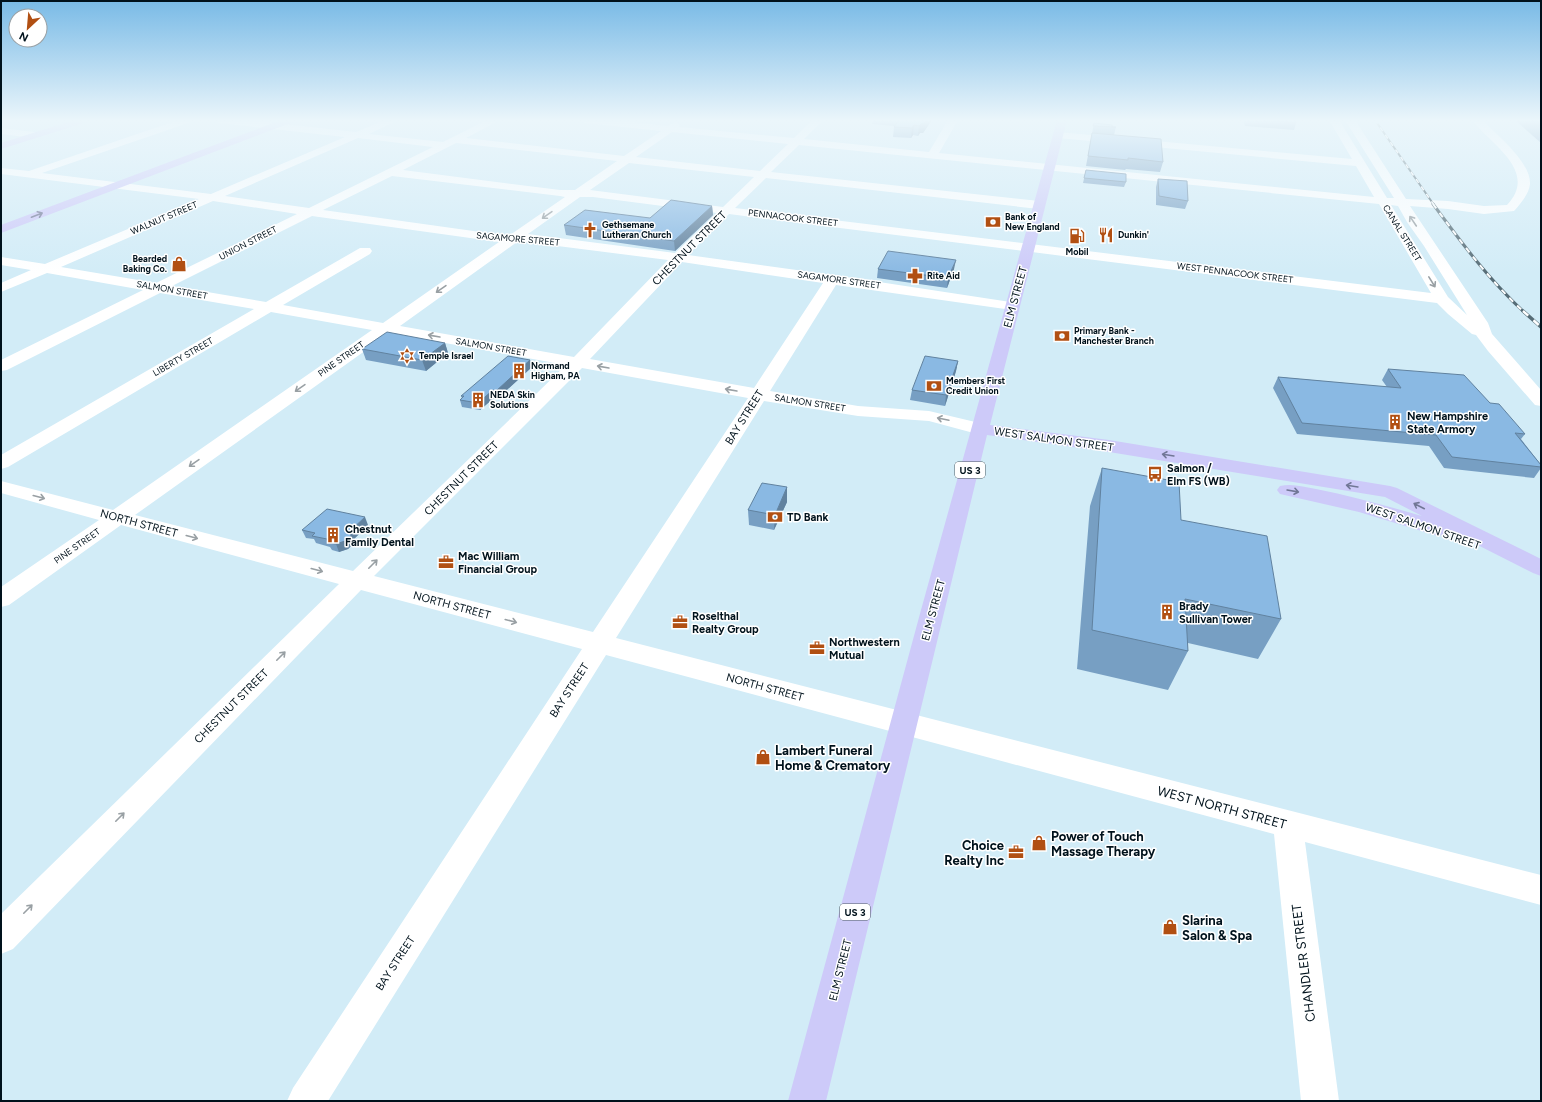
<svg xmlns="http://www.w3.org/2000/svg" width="1542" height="1102" viewBox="0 0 1542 1102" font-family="Figtree,sans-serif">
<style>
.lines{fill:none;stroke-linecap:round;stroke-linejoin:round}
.minor{fill:#fff;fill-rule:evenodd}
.major{fill:#cdcaf9;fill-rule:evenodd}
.rail-far2-casing{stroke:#566c76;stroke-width:2}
.rail-far1-casing{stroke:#566c76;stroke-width:3}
.rail-casing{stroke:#566c76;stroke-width:3.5}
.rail-far2{stroke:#fff;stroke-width:1.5;stroke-dasharray:4.5;stroke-linecap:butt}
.rail-far1{stroke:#fff;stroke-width:2;stroke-dasharray:5.5;stroke-linecap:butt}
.rail{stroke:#fff;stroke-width:2.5;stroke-dasharray:7;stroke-linecap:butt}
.wall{fill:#779fc3}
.shaded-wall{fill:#61829f}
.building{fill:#8ab9e3;stroke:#61829f}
.oneway{stroke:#717796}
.oneway2{stroke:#99a0a4}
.labels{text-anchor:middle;stroke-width:3;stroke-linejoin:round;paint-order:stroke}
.far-poi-label{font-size:9px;font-weight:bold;fill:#00121c;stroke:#fff;text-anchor:start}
.far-street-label{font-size:9px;fill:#00121c;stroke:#fff}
.shield{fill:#fff;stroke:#4c5960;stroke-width:1}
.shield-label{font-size:10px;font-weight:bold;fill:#00121c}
.street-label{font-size:11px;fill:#00121c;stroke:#fff}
.poi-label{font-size:11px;font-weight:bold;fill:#00121c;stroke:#fff;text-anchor:start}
.near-poi-label{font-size:13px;font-weight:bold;fill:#00121c;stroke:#fff;text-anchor:start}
.near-street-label{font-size:13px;fill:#00121c;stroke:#fff}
</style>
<rect width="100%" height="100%" fill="#d2ecf7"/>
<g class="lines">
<g class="minor">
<path d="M178,120H193L191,122L42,173L211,194L345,137L219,123L214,120H246L356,132L385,120H398L369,134L443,142L487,120H500L466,138L624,156L661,131L585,123L580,120H614L668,126L675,122L678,123L680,125L679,127L794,138L812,120H823L804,139L929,152L948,120H958L939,153L1374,197L1356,166L1058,138L1053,135L1058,132L1352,159L1329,120H1339L1387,198H1394L1345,120H1355L1406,199L1448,201L1484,206L1507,205C1539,171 1491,145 1472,120H1482C1497,135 1531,162 1530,184C1529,194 1521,203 1514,211L1484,214L1448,209L1410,206L1488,323L1492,334L1541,390V406L1535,405L1488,351L1476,335L1472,334L1448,314L1437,303L729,214L688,255L833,275L1017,303L1019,306L1017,309L1012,310L836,285L770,391L858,406L929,411L988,425L990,429L988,433L981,435L929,421L858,416L764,401L616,638L1541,875V905L1305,842L1339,1101H1301L1274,834L606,655L328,1101H287L293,1088L582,649L361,590L13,949L1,954V914L339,584L121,525L9,605L1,607V587L99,520L1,493V481L113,510L372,330L271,312L8,467L1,469V455L254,309L160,293L7,370L1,371V360L143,290L47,273L1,292V283L31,270L1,265V257L45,264L199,199L1,174V168L29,171ZM672,132L788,144L760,171L636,157ZM358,138L433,147L309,208L225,196ZM456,143L617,161L575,190H560L403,170ZM799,145L1379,204L1431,293L735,208L766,178L1039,209L1043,208L1045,205L1043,202L1039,201L771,172ZM629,163L754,177L723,207L590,190ZM392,176L560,196L565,197L510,235H502L323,210ZM580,197H593L717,213L675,253L528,234ZM213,201L297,214L156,283L61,267ZM1391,205L1398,206L1407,222L1424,246L1467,315L1448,297ZM312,216L499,242L383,323L283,305L370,254L372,251L370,248H360L266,302L172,286ZM517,242H526L668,260L574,357L400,326ZM682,262L823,283L754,388L590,359ZM390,333L566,365L353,571L135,515ZM582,368L748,398L593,632L374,576Z"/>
<path d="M1,128L34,132L39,135L34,138L1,134Z"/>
</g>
<g class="major">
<path d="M74,120H89L87,122L1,149V143Z"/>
<path d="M281,120H295L293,122L1,233V225Z"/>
<path d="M1057,120H1067L990,425L1109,440L1390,486L1397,488L1541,559V576L1533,573L1448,530L1446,534L1438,536L1359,512L1280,494L1277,490L1280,486C1292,483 1304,487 1316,489C1352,496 1387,506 1422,516L1385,497L1109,452L987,435L826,1101H788L921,610Z"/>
</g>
<g class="rail-far2-casing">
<path id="rail-far2" d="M1375,120L1434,205"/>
</g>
<g class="rail-far1-casing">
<path id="rail-far1" d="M1433,204C1461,242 1489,280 1524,312"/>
</g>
<g class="rail-casing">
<path id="rail" d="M1523,311L1541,327"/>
</g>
<use href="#rail-far2" class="rail-far2"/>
<use href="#rail-far1" class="rail-far1"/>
<use href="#rail" class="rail"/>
</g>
<g class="wall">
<path d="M873,120H932L923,133H920L918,136L913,135L911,138L893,137L894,127V126L872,124Z"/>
<path d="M1243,120H1295L1296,123L1294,130L1245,126Z"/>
<path d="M1515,120H1541V143Z"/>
<path d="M1094,123L1116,127L1114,135L1163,162L1160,172L1126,169L1125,170L1086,166Z"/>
<path d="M1086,170L1126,182L1124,187L1083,183Z"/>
<path d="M1158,179L1188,201L1185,209L1156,205V187Z"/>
<path d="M712,206L713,215L675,251L566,235L564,225L650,218Z"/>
<path d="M878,269H954L947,288L877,278Z"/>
<path d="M445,343L448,353L426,371L366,360L362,349Z"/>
<path d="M530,360L532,367L498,398L495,397L480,410L462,407L460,400L462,398L461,396Z"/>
<path d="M958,361L956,371L945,406L910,400L912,390Z"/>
<path d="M1388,369L1490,403L1525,434L1521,439L1541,465V468L1534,478L1444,468L1429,446L1297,434L1273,388L1278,377L1387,387L1382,380Z"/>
<path d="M1102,468L1181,520L1281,619L1258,659L1188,643V651L1168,690L1077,669L1090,506Z"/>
<path d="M787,487V502L774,530L749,525L748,510Z"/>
<path d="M368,525L354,539V543L348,549L339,552L332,550L330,547L316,543L314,539L306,538L302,530Z"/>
</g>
<g class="shaded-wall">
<path d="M927,120H932L923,133H920L918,136L919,126L921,124Z"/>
<path d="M914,125L913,135L911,138L912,128Z"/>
<path d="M712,206L713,215L675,251L674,241Z"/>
<path d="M956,260L954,269L947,288L948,278Z"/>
<path d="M445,343L448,353L426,371L422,360Z"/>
<path d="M530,360L532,367L498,398L496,391Z"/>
<path d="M958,361L956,371L945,406L946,395Z"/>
<path d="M493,390L495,397L480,410L478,403Z"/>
<path d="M787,487V502L774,530L775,515Z"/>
<path d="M365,517L368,525L354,539V543L348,549L339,552L336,544Z"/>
</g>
<g class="building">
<path d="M899,120H927L924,123L921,124L919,126L914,125L912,128L894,127Z"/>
<path d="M1267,120H1295L1296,123Z"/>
<path d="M1094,123L1112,125V127H1116L1093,126Z"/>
<path d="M1092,133L1161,139L1163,162L1128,158V160L1088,156Z"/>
<path d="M1086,170L1126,174V182L1084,178Z"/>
<path d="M1158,179L1187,181L1188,201L1159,196Z"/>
<path d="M671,200L712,206L674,241L564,225L585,210L650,218Z"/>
<path d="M888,251L956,260L948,278L878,269Z"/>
<path d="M387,332L445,343L422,360L362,349Z"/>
<path d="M508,356L530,360L496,391L493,390L478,403L460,400L464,396H461Z"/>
<path d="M925,356L958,361L946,395L912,390Z"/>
<path d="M1388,369L1464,375L1490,403L1499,404L1525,434L1515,433L1541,465V467L1452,457L1436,435L1302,423L1278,377L1401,388Z"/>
<path d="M1102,468L1179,482L1181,520L1267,536L1281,619L1185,599L1188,651L1092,630Z"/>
<path d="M762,483L787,487L775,515L748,510Z"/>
<path d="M327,509L365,517L350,531L351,536L345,541L336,544L328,543L327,539L312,536L315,533L302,530Z"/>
</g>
<defs><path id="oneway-shaft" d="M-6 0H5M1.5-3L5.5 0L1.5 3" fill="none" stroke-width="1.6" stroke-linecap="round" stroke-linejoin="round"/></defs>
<g class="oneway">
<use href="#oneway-shaft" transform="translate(37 215) rotate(-21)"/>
<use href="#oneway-shaft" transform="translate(1168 455) rotate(-171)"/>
<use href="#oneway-shaft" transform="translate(1352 486) rotate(-171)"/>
<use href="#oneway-shaft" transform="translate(1293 491) rotate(10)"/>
<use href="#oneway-shaft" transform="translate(1419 506) rotate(-153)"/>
</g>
<g class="oneway2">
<use href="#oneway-shaft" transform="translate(547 215) rotate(145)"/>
<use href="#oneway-shaft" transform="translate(1413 221) rotate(-124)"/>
<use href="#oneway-shaft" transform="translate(1432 282) rotate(58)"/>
<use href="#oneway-shaft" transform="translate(441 289) rotate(145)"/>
<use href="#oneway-shaft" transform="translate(434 336) rotate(-170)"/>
<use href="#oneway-shaft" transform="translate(603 367) rotate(-170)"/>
<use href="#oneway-shaft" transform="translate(300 388) rotate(145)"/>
<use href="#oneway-shaft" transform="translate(731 390) rotate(-170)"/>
<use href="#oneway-shaft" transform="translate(943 419) rotate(-168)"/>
<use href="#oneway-shaft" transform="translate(194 463) rotate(145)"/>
<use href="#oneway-shaft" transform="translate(39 497) rotate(15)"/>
<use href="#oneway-shaft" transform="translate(192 537) rotate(15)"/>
<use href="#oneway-shaft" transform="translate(373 564) rotate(-45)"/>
<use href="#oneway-shaft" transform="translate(317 570) rotate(15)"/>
<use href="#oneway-shaft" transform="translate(511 621) rotate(15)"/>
<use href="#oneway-shaft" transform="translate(281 656) rotate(-45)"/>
<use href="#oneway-shaft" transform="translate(120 817) rotate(-45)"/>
<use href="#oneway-shaft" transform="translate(28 909) rotate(-45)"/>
</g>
<linearGradient id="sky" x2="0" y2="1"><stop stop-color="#79bae6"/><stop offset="0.44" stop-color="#ebf6fb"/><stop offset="1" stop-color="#ebf6fb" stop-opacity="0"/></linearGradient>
<rect width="1542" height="274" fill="url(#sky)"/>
<defs>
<g id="bank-bare" transform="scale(1.2)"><path d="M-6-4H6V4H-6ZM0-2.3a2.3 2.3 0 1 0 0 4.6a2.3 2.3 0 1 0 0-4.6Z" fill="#b14f12" stroke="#fff" stroke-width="2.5" paint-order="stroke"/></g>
<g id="church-bare" transform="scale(1.2)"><path d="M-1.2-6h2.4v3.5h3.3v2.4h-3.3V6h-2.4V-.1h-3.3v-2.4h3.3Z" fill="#b14f12" stroke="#fff" stroke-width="2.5" paint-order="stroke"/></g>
<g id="restaurant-bare" transform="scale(1.2)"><path d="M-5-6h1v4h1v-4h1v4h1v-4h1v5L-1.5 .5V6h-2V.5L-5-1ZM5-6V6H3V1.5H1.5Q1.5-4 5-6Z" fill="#b14f12" stroke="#fff" stroke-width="2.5" paint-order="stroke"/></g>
<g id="fuel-bare" transform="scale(1.2)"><path d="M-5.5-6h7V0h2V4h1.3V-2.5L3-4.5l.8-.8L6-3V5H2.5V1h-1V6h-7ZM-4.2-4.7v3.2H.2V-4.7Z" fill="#b14f12" stroke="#fff" stroke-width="2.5" paint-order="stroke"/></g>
<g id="shop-bare" transform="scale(1.2)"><path d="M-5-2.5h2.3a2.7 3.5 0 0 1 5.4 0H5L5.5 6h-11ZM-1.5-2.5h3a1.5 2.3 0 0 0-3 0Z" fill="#b14f12" stroke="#fff" stroke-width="2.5" paint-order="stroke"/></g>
<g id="pharmacy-bare" transform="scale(1.2)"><path d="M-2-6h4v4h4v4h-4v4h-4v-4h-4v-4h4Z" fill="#b14f12" stroke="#fff" stroke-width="2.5" paint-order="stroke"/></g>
<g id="synagogue-bare" transform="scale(1.2)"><path d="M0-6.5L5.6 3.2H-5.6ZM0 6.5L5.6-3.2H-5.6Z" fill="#b14f12" stroke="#fff" stroke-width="2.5" paint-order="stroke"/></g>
<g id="building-bare" transform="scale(1.2)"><path d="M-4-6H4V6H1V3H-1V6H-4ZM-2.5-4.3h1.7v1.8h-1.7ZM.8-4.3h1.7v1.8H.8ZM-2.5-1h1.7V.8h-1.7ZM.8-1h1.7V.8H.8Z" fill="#b14f12" stroke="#fff" stroke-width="2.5" paint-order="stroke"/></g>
<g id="bus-bare" transform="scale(1.2)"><path d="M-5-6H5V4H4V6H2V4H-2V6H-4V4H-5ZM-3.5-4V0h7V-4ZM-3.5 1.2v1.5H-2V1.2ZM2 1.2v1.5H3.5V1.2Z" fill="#b14f12" stroke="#fff" stroke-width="2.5" paint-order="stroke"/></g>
<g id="office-bare" transform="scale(1.2)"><path d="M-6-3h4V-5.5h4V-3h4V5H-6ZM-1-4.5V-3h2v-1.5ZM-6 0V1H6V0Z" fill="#b14f12" stroke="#fff" stroke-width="2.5" paint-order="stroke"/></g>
</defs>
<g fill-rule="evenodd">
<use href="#bank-bare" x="993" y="222"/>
<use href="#church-bare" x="590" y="230"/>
<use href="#restaurant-bare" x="1106" y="235"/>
<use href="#fuel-bare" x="1077" y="236"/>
<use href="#shop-bare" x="179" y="264"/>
<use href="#pharmacy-bare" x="915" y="276"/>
<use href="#bank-bare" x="1062" y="336"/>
<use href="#synagogue-bare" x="407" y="356"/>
<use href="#building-bare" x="519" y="371"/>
<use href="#bank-bare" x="934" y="386"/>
<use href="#building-bare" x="478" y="400"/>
<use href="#building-bare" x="1395" y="422"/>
<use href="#bus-bare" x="1155" y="474"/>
<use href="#bank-bare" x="775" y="517"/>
<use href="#building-bare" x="333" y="535"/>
<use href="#office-bare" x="446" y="562"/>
<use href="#building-bare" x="1167" y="612"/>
<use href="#office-bare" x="680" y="622"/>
<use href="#office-bare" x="817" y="648"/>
<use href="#shop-bare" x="763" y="757"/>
<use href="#shop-bare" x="1039" y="843"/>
<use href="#office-bare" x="1016" y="852"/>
<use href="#shop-bare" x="1170" y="927"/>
</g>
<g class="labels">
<g class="far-poi-label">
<text x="1005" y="220">Bank of<tspan x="1005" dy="10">New England</tspan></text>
<text x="602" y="228">Gethsemane<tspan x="602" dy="10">Lutheran Church</tspan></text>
<text x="1118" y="238">Dunkin'</text>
<text x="1077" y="255" text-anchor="middle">Mobil</text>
<text x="167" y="262" text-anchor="end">Bearded<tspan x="167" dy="10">Baking Co.</tspan></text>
<text x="927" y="279">Rite Aid</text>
<text x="1074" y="334">Primary Bank -<tspan x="1074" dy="10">Manchester Branch</tspan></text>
<text x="419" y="359">Temple Israel</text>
<text x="531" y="369">Normand<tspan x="531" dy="10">Higham, PA</tspan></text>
<text x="946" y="384">Members First<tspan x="946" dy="10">Credit Union</tspan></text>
<text x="490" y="398">NEDA Skin<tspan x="490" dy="10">Solutions</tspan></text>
</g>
<g class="far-street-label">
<text transform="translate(164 218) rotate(-23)" y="3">WALNUT STREET</text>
<text transform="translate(793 218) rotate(7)" y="3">PENNACOOK STREET</text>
<text transform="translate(1402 233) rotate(58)" y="3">CANAL STREET</text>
<text transform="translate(518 239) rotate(5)" y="3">SAGAMORE STREET</text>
<text transform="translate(248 243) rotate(-27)" y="3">UNION STREET</text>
<text transform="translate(1235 273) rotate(7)" y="3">WEST PENNACOOK STREET</text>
<text transform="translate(839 280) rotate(8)" y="3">SAGAMORE STREET</text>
<text transform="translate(172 290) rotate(10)" y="3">SALMON STREET</text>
<text transform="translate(491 347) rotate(10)" y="3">SALMON STREET</text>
<text transform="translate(183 357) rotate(-30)" y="3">LIBERTY STREET</text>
<text transform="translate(341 359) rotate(-35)" y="3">PINE STREET</text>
<text transform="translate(810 403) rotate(9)" y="3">SALMON STREET</text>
<text transform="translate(77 546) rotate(-35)" y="3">PINE STREET</text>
</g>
<g class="shield">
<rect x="955" y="462" width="30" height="16" rx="3"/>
<rect x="840" y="904" width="30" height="16" rx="3"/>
</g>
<g class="shield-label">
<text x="970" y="474">US 3</text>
<text x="855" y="916">US 3</text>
</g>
<g class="street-label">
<text transform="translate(689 248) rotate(-45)" y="4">CHESTNUT STREET</text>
<text transform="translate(1015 297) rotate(-75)" y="4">ELM STREET</text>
<text transform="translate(744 417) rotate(-58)" y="4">BAY STREET</text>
<text transform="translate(1054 439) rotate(8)" y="4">WEST SALMON STREET</text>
<text transform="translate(461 478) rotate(-45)" y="4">CHESTNUT STREET</text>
<text transform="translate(139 523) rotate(15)" y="4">NORTH STREET</text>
<text transform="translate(1423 526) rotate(19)" y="4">WEST SALMON STREET</text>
<text transform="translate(452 605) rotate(15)" y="4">NORTH STREET</text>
<text transform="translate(933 610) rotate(-75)" y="4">ELM STREET</text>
<text transform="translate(765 687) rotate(15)" y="4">NORTH STREET</text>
<text transform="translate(569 690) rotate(-57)" y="4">BAY STREET</text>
<text transform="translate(231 706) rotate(-45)" y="4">CHESTNUT STREET</text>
<text transform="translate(395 963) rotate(-57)" y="4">BAY STREET</text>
<text transform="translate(840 970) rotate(-76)" y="4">ELM STREET</text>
</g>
<g class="poi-label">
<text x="1407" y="420">New Hampshire<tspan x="1407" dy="13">State Armory</tspan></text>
<text x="1167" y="472">Salmon /<tspan x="1167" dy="13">Elm FS (WB)</tspan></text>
<text x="787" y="521">TD Bank</text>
<text x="345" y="533">Chestnut<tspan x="345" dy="13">Family Dental</tspan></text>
<text x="458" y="560">Mac William<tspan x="458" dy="13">Financial Group</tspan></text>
<text x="1179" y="610">Brady<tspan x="1179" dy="13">Sullivan Tower</tspan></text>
<text x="692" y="620">Roselthal<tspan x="692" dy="13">Realty Group</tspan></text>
<text x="829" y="646">Northwestern<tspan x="829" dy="13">Mutual</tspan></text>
</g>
<g class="near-poi-label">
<text x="775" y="755">Lambert Funeral<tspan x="775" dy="15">Home &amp; Crematory</tspan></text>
<text x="1051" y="841">Power of Touch<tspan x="1051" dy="15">Massage Therapy</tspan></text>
<text x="1004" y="850" text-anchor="end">Choice<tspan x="1004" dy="15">Realty Inc</tspan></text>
<text x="1182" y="925">Slarina<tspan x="1182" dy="15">Salon &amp; Spa</tspan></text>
</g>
<g class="near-street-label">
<text transform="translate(1222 807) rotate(15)" y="5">WEST NORTH STREET</text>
<text transform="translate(1303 963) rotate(-97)" y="5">CHANDLER STREET</text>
</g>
</g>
<rect width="1542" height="1102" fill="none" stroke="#00121c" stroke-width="4"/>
<g transform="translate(28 28) rotate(206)"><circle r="19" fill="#ffffff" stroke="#99a0a4"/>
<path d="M0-3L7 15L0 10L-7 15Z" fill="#b14f12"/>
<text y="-6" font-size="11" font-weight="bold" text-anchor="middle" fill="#00121c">N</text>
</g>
</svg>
